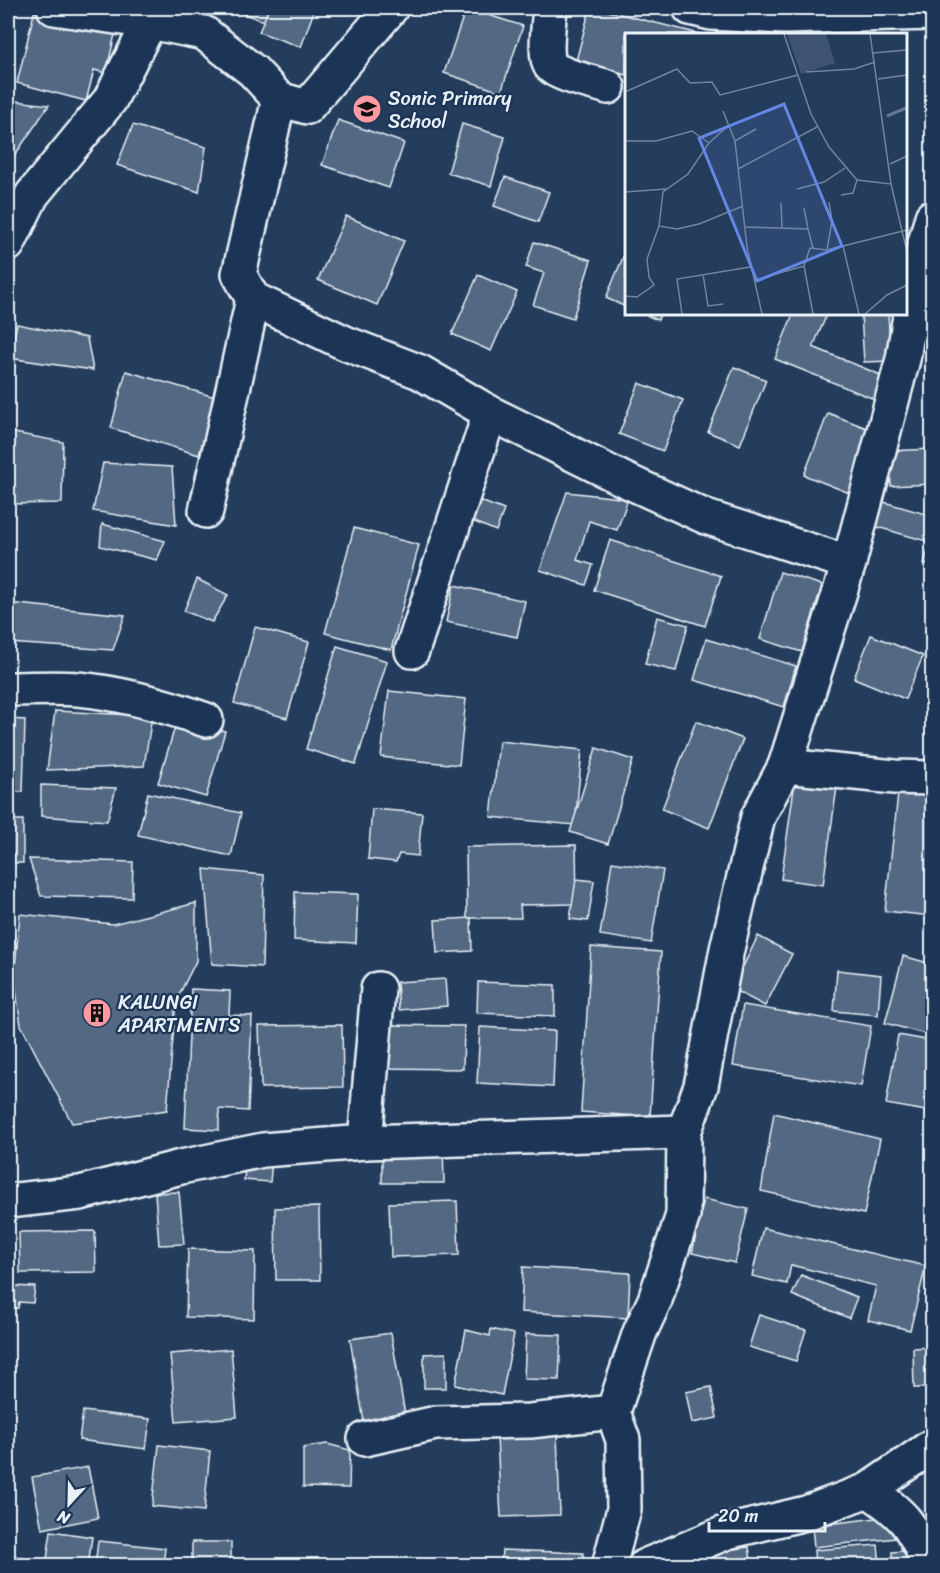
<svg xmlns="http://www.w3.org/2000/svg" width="940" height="1573" viewBox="0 0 940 1573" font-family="Sriracha,sans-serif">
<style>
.building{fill:#536782;stroke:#e8f1f8;stroke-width:1.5}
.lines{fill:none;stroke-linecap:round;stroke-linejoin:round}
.minor-casing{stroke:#e8f1f8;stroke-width:38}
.minor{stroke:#1d3557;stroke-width:33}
.labels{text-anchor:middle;stroke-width:4.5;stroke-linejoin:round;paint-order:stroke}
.poi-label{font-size:20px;fill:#e8f1f8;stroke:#1d3557;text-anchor:start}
.inset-river{fill:none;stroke:#657890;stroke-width:3}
.inset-road{fill:none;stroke:#73859b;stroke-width:1.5}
.view{fill:#6487e3;fill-opacity:0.15;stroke:#6487e3;stroke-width:3}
.inset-edge{fill:none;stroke:#e8f1f8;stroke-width:3}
</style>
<rect width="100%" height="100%" fill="#253d5d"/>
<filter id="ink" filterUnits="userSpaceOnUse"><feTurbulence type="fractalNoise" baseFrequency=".0167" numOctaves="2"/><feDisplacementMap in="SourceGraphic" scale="12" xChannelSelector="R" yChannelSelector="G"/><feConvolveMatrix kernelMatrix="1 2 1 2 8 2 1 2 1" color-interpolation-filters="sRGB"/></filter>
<g filter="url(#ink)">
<g class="building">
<path d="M227,8H269L264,21Z"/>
<path d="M269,8H315L301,47L259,32Z"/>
<path d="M466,8L523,26L501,92L444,73Z"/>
<path d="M590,8H596L700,34H626V75L576,61Z"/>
<path d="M35,9L116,30L106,73L94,70L86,101L17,83Z"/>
<path d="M8,100L49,105L8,165Z"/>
<path d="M338,120L404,143L389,188L322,165Z"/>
<path d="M462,124L505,137L491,186L448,173Z"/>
<path d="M133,125L206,147L199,192L117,165Z"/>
<path d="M505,177L549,192L538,222L494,206Z"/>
<path d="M346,216L404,241L377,305L318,280Z"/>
<path d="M534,242L591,260L573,318L533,305L544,273L526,267Z"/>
<path d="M626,250V307L606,298Z"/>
<path d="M926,266H932V352L924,351Z"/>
<path d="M478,275L517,292L491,351L452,334Z"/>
<path d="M643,314H660L658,320Z"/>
<path d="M793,314H827L813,347L883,376L874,399L775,359Z"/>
<path d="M861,314H888L891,361L864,362Z"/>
<path d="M17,324L87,338L93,370L9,358Z"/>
<path d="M734,367L766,380L740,445L708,432Z"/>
<path d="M126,371L215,397L199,455L111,428Z"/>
<path d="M639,383L683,400L663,451L619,434Z"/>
<path d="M828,413L882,434L857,496L804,475Z"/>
<path d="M9,432L63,442L62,503L8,504Z"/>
<path d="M932,449V484L891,486L889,451Z"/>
<path d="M103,463L172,467L176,525L93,511Z"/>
<path d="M567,492L628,499L617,530L589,521L577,560L593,565L586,585L540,570Z"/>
<path d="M478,500L504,510L496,531L470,520Z"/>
<path d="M877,500L932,516V567L924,564L930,542L870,525Z"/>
<path d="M102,524L165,541L157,560L100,546Z"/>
<path d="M354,528L419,545L391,650L325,633Z"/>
<path d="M610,540L721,576L705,626L594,590Z"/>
<path d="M780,572L822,585L802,652L760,639Z"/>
<path d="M197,579L228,595L212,622L184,611Z"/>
<path d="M454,585L525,601L517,637L446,622Z"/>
<path d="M8,603L125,615L113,650L8,643Z"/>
<path d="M657,617L688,625L676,671L645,664Z"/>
<path d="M255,627L309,642L287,718L234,703Z"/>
<path d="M871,635L923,656L905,699L854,678Z"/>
<path d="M706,639L796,666L784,707L694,680Z"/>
<path d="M337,646L387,661L356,764L306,749Z"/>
<path d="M389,691L466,699L459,765L381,757Z"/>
<path d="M55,711L152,716L144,766L47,770Z"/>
<path d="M178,717L225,731L206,797L158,783Z"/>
<path d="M8,719L25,720L23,792H8Z"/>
<path d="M696,721L743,739L709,828L662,809Z"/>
<path d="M499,741L582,750L575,825L491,817Z"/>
<path d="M596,748L633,760L608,844L570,832Z"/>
<path d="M795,781L837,787L823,885L781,879Z"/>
<path d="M41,785L116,788L107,821L41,816Z"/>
<path d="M899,785L932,789V916L885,911Z"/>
<path d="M148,793L241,813L231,856L138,835Z"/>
<path d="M372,809L422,813L418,856L399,854L396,862L368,859Z"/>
<rect x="8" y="820" width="15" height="43"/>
<path d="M576,845L577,904L520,905L521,918H467L466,847Z"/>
<path d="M29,859L133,862L132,898L41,896Z"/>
<path d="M612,862L663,870L651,943L600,935Z"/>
<path d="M204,869L264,875L262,967L212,964Z"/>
<path d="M576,879L594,881L588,921L570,919Z"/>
<path d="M295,892L358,894L356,943L294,940Z"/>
<path d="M196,903V961L176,1001L167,1110L72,1123L21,1025L14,977L20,914L113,924Z"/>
<path d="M8,918L17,947L8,950Z"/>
<path d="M471,918L472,951L437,953L435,920Z"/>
<path d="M758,936L792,954L765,1006L732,989Z"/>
<path d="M591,947L661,952L650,1117L581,1112Z"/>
<path d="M903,956L932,964V1036L885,1023Z"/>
<path d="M837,970L881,975L878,1015L834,1011Z"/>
<path d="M445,979L447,1006L399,1010L397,982Z"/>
<path d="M478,982L555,985V1016L477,1013Z"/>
<path d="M191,989L230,991L229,1015L252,1016L248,1111L219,1109V1130L185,1128Z"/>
<path d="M743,1005L871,1026L861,1086L733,1066Z"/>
<path d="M342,1025L343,1087L261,1088L259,1026Z"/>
<path d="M380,1025L464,1026L463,1069L380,1068Z"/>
<path d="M480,1027L555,1031L553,1087L477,1083Z"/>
<path d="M898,1035L932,1041V1112L886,1104Z"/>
<path d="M774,1113L880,1139L864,1214L761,1191Z"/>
<path d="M382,1142H443L444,1183H382Z"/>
<path d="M247,1147L273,1150L270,1182L244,1180Z"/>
<path d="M179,1192L184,1244L159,1245L155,1193Z"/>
<path d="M704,1199L748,1209L735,1263L692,1253Z"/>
<path d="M457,1201L459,1255L391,1257L389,1203Z"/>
<path d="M319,1207L320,1280H276L275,1208Z"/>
<path d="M763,1228L926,1266L910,1330L868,1320L876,1286L791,1265L787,1284L752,1276Z"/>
<path d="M95,1231L96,1272L20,1273L19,1232Z"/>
<path d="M188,1249L255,1251L254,1319L186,1317Z"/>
<path d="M523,1267L630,1273L628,1318L521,1312Z"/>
<path d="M801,1275L857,1297L849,1318L792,1295Z"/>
<path d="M8,1286L35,1287L33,1303L19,1302L18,1308H8Z"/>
<path d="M759,1315L806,1330L796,1361L749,1347Z"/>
<path d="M491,1329L514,1334L502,1395L455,1385L466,1330L490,1336Z"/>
<path d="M391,1333L405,1415L364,1422L350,1339Z"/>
<path d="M526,1334L561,1335L559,1380L524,1379Z"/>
<path d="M932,1347V1388H914L913,1348Z"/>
<path d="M231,1349L237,1417L176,1422L170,1354Z"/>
<path d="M446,1353V1388H424V1354Z"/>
<path d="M711,1387L717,1418L692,1423L686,1392Z"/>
<path d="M83,1411L150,1419L146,1449L79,1440Z"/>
<path d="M557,1434L560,1515L501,1517L497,1436Z"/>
<path d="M327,1444L350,1450L349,1488L303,1487V1448Z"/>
<path d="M159,1445L210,1451L204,1511L152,1506Z"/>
<path d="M88,1467L98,1518L42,1529L32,1477Z"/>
<path d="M893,1516L896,1538L814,1547L812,1526Z"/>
<path d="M51,1531L92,1537L88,1566H46Z"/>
<path d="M98,1541L165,1548L163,1566H95Z"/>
<rect x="192" y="1542" width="39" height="24"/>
<path d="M878,1545L880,1566H815L814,1550Z"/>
<path d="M749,1547L752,1566H681L680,1556Z"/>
<path d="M502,1550L583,1553V1566H501Z"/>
<path d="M919,1550L921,1566H893L892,1552Z"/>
<path d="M8,1554L42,1563L41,1566H8Z"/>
</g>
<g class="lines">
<g class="minor-casing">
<g id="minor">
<path d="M54,8L150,22L204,33L253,71L279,99L307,107L391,8"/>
<path d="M550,8C549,20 544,56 550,65C556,75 596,83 608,87"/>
<path d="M690,8L711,13L784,17L932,13"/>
<path d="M279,99L239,274L253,299L345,343L420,372L490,413L625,480L706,517L849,563"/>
<path d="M8,244L32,195L110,100L150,22"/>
<path d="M206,511L253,299"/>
<path d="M412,651L490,413"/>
<path d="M8,689C31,689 55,687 78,689C122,693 164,705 206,720"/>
<path d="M785,766L895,777L932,778"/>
<path d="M365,1142L378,989"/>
<path d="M8,1201L80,1193L181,1167L263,1150L365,1142L684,1132"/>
<path d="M365,1439L436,1423L530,1421L613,1412"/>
<path d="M868,1490C905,1515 912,1525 930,1566"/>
<path d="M609,1566L624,1509L623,1440L613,1412L640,1332L655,1300L683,1215L684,1132L701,1086L727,949L758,817L785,766L849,563L903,359L917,272L932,217"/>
<path d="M645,1566L727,1532L806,1513L868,1490L932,1446"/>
</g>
</g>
<use href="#minor" class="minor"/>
</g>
</g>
<defs>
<g id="school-disc" transform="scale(1.5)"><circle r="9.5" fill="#ff9aa2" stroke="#1d3557"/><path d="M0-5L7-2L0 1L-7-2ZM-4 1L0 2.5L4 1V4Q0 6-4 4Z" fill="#111"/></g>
<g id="building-disc" transform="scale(1.5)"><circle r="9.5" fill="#ff9aa2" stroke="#1d3557"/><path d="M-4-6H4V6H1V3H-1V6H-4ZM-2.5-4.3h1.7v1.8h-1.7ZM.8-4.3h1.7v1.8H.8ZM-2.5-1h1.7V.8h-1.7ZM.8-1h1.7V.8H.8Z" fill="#111"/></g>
</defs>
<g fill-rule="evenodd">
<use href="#school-disc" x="367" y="109"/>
<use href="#building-disc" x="97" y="1013"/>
</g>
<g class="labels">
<g class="poi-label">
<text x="388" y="105">Sonic Primary<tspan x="388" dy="23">School</tspan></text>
<text x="118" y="1009">KALUNGI<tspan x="118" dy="23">APARTMENTS</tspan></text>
</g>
</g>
<g transform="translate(625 33)">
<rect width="282" height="282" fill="#253d5d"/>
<path d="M162,1H201L210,30L176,41Z" fill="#3e5472"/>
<path class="inset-river" d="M262,83L281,75"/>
<path class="inset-road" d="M159,1L186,81L204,114L232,147L266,151M245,1L266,151L282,219M248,20L282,17M181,39L229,36L250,29M253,46L282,42M0,59L52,36L65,50L87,49L95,62L173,42M98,78L110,108L122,214L137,281M104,92L84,110L63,141L38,159L34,193L52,196L74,191L118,173M0,108H31L67,98L84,110M110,108L131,96M265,131L282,123M113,136L192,94M172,156L199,149L220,135M0,159L41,156M216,162L228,160L232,147M156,170L157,194M179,175L183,196M119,194L183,196L188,215M218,213L234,281M202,217L207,188L204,169M78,241L83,273L98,271M130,247L179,233M0,263L12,264L29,252L24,244L22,226L34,193M57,281L52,246L125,234M188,281L179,233L185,215L202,217L282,197M240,281L262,262L282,252"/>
<path class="view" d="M159,71L217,213L132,248L74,105Z"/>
<rect width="282" height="282" class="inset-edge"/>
</g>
<rect width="940" height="1573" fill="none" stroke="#1d3557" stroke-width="30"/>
<rect x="15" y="15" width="910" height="1543" fill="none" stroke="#e8f1f8" stroke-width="2" filter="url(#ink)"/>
<g transform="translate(69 1504) rotate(202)" stroke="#1d3557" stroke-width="4.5" paint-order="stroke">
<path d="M0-4.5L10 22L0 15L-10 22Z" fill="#e8f1f8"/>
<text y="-9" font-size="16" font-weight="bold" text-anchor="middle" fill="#e8f1f8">N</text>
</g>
<path d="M709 1522v9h116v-9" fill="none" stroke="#e8f1f8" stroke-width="3"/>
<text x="718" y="1522" font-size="18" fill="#e8f1f8" stroke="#1d3557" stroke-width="4.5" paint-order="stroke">20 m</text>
</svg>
